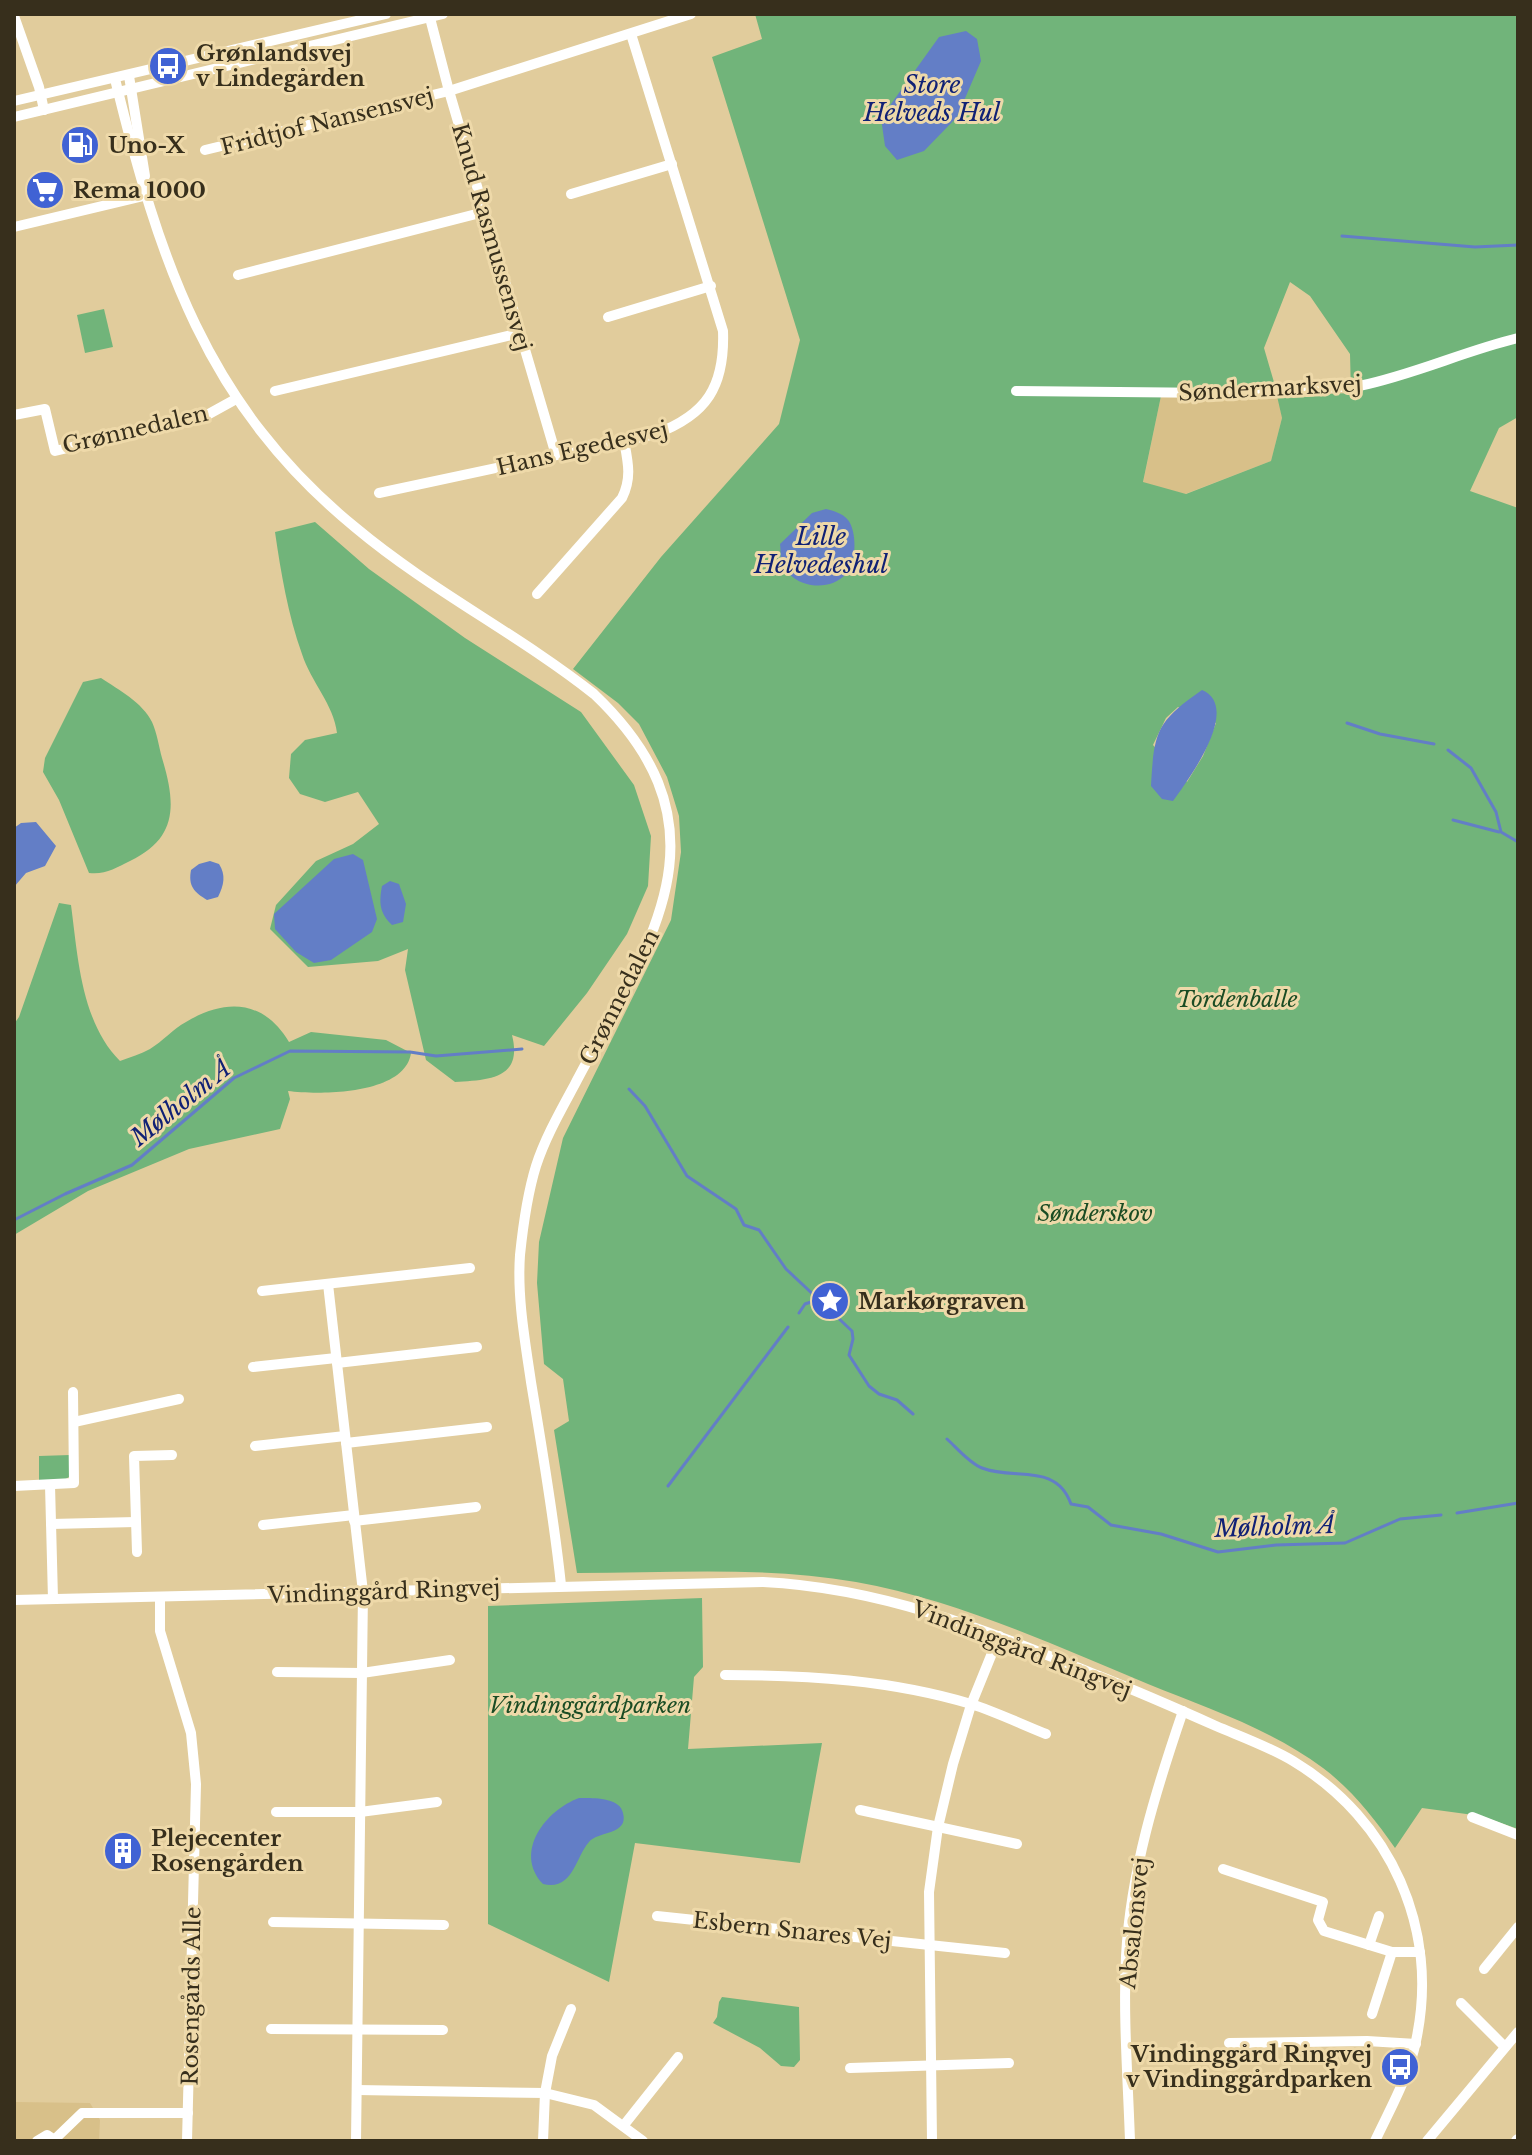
<svg xmlns="http://www.w3.org/2000/svg" width="1532" height="2155" viewBox="0 0 1532 2155" font-family="'Libre Baskerville',serif">
<style>
.built{fill:#d8c089}
.green{fill:#71b47a;fill-rule:evenodd}
.water{fill:#637ec6}
.lines{fill:none;stroke-linecap:round;stroke-linejoin:round}
.stream{stroke:#637ec6;stroke-width:3}
.minor{stroke:#fff;stroke-width:10}
.major{stroke:#fff;stroke-width:12}
.labels{text-anchor:middle;stroke-width:6;stroke-linejoin:round;paint-order:stroke}
.poi-label{font-size:22px;font-weight:bold;fill:#372f1c;stroke:#eed9a9;text-anchor:start}
.street-label{font-size:22px;fill:#372f1c;stroke:#eed9a9}
.park-label{font-size:22px;font-style:italic;fill:#1a4c24;stroke:#eed9a9}
.water-label{font-size:24px;font-style:italic;fill:#102175;stroke:#eed9a9}
</style>
<rect width="100%" height="100%" fill="#e1cc9c"/>
<g class="built">
<path d="M1161,396H1278L1282,418L1271,461L1185,494L1143,483Z"/>
<path d="M14,2102L90,2103L100,2120L99,2141H14Z"/>
</g>
<g class="green">
<path d="M755,14H1518V417L1499,428L1470,491L1518,508V1829L1481,1816L1422,1808L1395,1848C1374,1818 1352,1790 1323,1768C1271,1729 1207,1708 1148,1684C1054,1645 957,1600 856,1582C765,1566 669,1573 577,1573L554,1430L569,1421L563,1379L544,1364L537,1283L539,1242L563,1138L671,920L681,852L679,816L667,777L639,724L618,703L573,669L661,557L779,424L800,340L712,57L762,39ZM1290,282L1310,296L1350,354L1351,393L1278,396L1264,348ZM1161,396H1277L1282,418L1271,461L1186,494L1143,482ZM1178,707L1216,723L1203,756L1187,782L1153,745L1166,718Z"/>
<path d="M104,309L113,347L85,353L77,315Z"/>
<path d="M315,522L369,569L465,638L581,712L634,785L651,836L648,886L627,934L587,993L544,1046L512,1035C523,1079 489,1080 455,1082L426,1060L405,970L408,949L378,961L308,967L270,929L276,905L316,861L353,844L379,824L358,792L325,802L300,794L289,778L291,754L305,740L337,733C334,705 311,682 302,654C288,615 281,573 275,532Z"/>
<path d="M101,678C119,690 142,702 152,722C157,733 159,747 162,758C176,804 178,838 130,861C116,868 105,875 89,873L59,800L43,772L45,758L83,682Z"/>
<path d="M59,903L71,905C78,957 81,1022 120,1061C130,1057 141,1054 150,1049C163,1041 173,1029 186,1022C226,998 264,1000 289,1042L311,1032L386,1040L411,1053C405,1095 320,1095 288,1091L290,1099L280,1129L189,1149L88,1191L14,1235V1024L19,1017Z"/>
<path d="M70,1455L69,1477L64,1480L39,1481V1456Z"/>
<path d="M702,1598L703,1667L694,1677L688,1749L822,1743L800,1863L635,1843L609,1982L488,1924V1606Z"/>
<path d="M722,1997L799,2007L800,2060L794,2067L781,2066L760,2048L713,2023L717,2017L719,2002Z"/>
</g>
<g class="water">
<path d="M966,31L977,39L981,61L957,117L924,151L897,160L885,146L881,118L939,37Z"/>
<path d="M826,509C834,511 842,513 848,520C857,531 857,563 846,574C829,593 792,588 782,563C780,558 781,550 780,544L812,513Z"/>
<path d="M1202,690C1242,707 1189,779 1173,801L1162,799L1151,786C1154,732 1156,722 1202,690Z"/>
<path d="M36,822L56,846L45,866L26,873L14,887V828L21,823Z"/>
<path d="M353,854L363,860L377,919L372,932L331,960L314,963L296,952L275,929L274,914L334,859Z"/>
<path d="M210,861L219,864C226,875 224,885 218,897L207,900C194,892 188,886 191,870L199,864Z"/>
<path d="M390,881L399,884L406,904L403,922L392,925C379,913 379,902 382,886Z"/>
<path d="M579,1798C592,1798 620,1797 623,1813C629,1835 598,1831 589,1842C575,1858 573,1891 543,1884C513,1852 546,1810 579,1798Z"/>
</g>
<g class="lines">
<g class="stream">
<path d="M1342,236L1475,247L1518,245"/>
<path d="M1347,723L1380,734L1434,744"/>
<path d="M1448,750L1471,768L1496,812L1501,832L1518,842"/>
<path d="M1453,820L1499,832"/>
<path d="M629,1089L645,1106L687,1176L736,1209L744,1225L759,1230L786,1269L852,1331L853,1339L849,1355L869,1386L879,1394L897,1400L913,1414"/>
<path d="M14,1220L65,1194L132,1165L234,1078L290,1051L410,1052L436,1056L522,1049"/>
<path d="M799,1313L805,1304L817,1300"/>
<path d="M947,1439C957,1448 969,1463 982,1468C1015,1481 1056,1462 1071,1504L1088,1507L1111,1525L1161,1534L1218,1552L1276,1545L1345,1543L1400,1519L1441,1515"/>
<path d="M668,1486L788,1327"/>
<path d="M1457,1513L1518,1503"/>
</g>
<g class="minor">
<path d="M426,14L430,18L449,91L556,455"/>
<path d="M14,16L39,87L44,110"/>
<path d="M129,76L145,176"/>
<path d="M115,79C159,259 206,406 356,528C430,590 518,634 594,694C737,830 649,943 575,1084C561,1110 545,1138 536,1166C527,1195 523,1226 520,1255C517,1297 525,1341 531,1382C542,1449 554,1517 561,1585"/>
<path d="M14,101L386,14"/>
<path d="M14,117L443,14"/>
<path d="M205,150L449,91L691,14"/>
<path d="M571,194L672,164"/>
<path d="M14,227L148,195"/>
<path d="M238,275L484,212"/>
<path d="M608,317L711,286"/>
<path d="M275,391L520,333"/>
<path d="M1016,391L1220,393L1359,386C1413,375 1464,351 1518,338"/>
<path d="M14,415L45,409L55,451L207,415L236,399"/>
<path d="M379,493L655,434C707,415 725,386 723,331L631,34"/>
<path d="M537,594L622,498C632,478 628,462 624,441"/>
<path d="M328,1284L363,1592L356,2141"/>
<path d="M262,1291L470,1268"/>
<path d="M337,1363L477,1347"/>
<path d="M253,1367L336,1358"/>
<path d="M74,1422L179,1399"/>
<path d="M346,1443L487,1427"/>
<path d="M255,1446L345,1436"/>
<path d="M50,1485L53,1599"/>
<path d="M14,1486L74,1483L73,1392"/>
<path d="M354,1521L476,1507"/>
<path d="M51,1524L136,1522"/>
<path d="M263,1525L354,1515"/>
<path d="M137,1552L134,1456L172,1455"/>
<path d="M160,1597V1631L191,1733L196,1784L187,2141"/>
<path d="M14,1600L763,1582C885,1588 988,1631 1099,1676C1139,1692 1178,1709 1216,1726C1242,1737 1270,1747 1293,1761C1391,1820 1440,1929 1416,2041C1409,2076 1390,2109 1375,2141"/>
<path d="M277,1672L362,1673L450,1660"/>
<path d="M725,1675C808,1675 891,1680 971,1704C996,1712 1021,1724 1046,1734"/>
<path d="M860,1810L1017,1844"/>
<path d="M276,1812H360L437,1802"/>
<path d="M1472,1817L1518,1835"/>
<path d="M1223,1869L1323,1902L1318,1920L1324,1931L1392,1952H1420"/>
<path d="M657,1916L1005,1953"/>
<path d="M273,1922L444,1925"/>
<path d="M1369,1945L1379,1916"/>
<path d="M1484,1969L1518,1927"/>
<path d="M1461,2003L1505,2047"/>
<path d="M1372,2014L1392,1952"/>
<path d="M271,2029L443,2030"/>
<path d="M1229,2043L1367,2041L1416,2044"/>
<path d="M850,2068L1009,2063"/>
<path d="M357,2090L545,2093L594,2105L643,2141"/>
<path d="M624,2125L678,2057"/>
<path d="M55,2139L82,2113H188"/>
<path d="M37,2141L47,2135L56,2141"/>
<path d="M543,2141L545,2093L552,2056L571,2009"/>
<path d="M932,2141L929,1892L938,1827L953,1764L971,1705L999,1636"/>
<path d="M1130,2141C1128,2080 1123,2018 1126,1956C1131,1870 1155,1793 1183,1711"/>
<path d="M1427,2141L1518,2032"/>
</g>
<path class="major" d="M1517,2141L1518,2140"/>
</g>
<defs>
<g id="bus-disc" transform="scale(2)"><circle r="9.5" fill="#4062d4" stroke="#eed9a9"/><path d="M-5-6H5V4H4V6H2V4H-2V6H-4V4H-5ZM-3.5-4V0h7V-4ZM-3.5 1.2v1.5H-2V1.2ZM2 1.2v1.5H3.5V1.2Z" fill="#fff"/></g>
<g id="fuel-disc" transform="scale(2)"><circle r="9.5" fill="#4062d4" stroke="#eed9a9"/><path d="M-5.5-6h7V0h2V4h1.3V-2.5L3-4.5l.8-.8L6-3V5H2.5V1h-1V6h-7ZM-4.2-4.7v3.2H.2V-4.7Z" fill="#fff"/></g>
<g id="supermarket-disc" transform="scale(2)"><circle r="9.5" fill="#4062d4" stroke="#eed9a9"/><path d="M-6-5.5h2.5l.6 2H6L4.5 2H-2.5L-4.4-4H-6ZM-1.5 3.2a1.3 1.3 0 1 0 .1 0ZM3 3.2a1.3 1.3 0 1 0 .1 0Z" fill="#fff"/></g>
<g id="sight-disc" transform="scale(2)"><circle r="9.5" fill="#4062d4" stroke="#eed9a9"/><path d="M0-6L1.8-2.2L6-1.7L2.9 1.2L3.7 5.4L0 3.3L-3.7 5.4L-2.9 1.2L-6-1.7L-1.8-2.2Z" fill="#fff"/></g>
<g id="building-disc" transform="scale(2)"><circle r="9.5" fill="#4062d4" stroke="#eed9a9"/><path d="M-4-6H4V6H1V3H-1V6H-4ZM-2.5-4.3h1.7v1.8h-1.7ZM.8-4.3h1.7v1.8H.8ZM-2.5-1h1.7V.8h-1.7ZM.8-1h1.7V.8H.8Z" fill="#fff"/></g>
</defs>
<g fill-rule="evenodd">
<use href="#bus-disc" x="168" y="66"/>
<use href="#fuel-disc" x="80" y="145"/>
<use href="#supermarket-disc" x="45" y="190"/>
<use href="#sight-disc" x="830" y="1301"/>
<use href="#building-disc" x="123" y="1851"/>
<use href="#bus-disc" x="1400" y="2067"/>
</g>
<g class="labels">
<g class="poi-label">
<text x="196" y="61">Grønlandsvej<tspan x="196" dy="25">v Lindegården</tspan></text>
<text x="108" y="153">Uno-X</text>
<text x="73" y="198">Rema 1000</text>
<text x="858" y="1309">Markørgraven</text>
<text x="151" y="1846">Plejecenter<tspan x="151" dy="25">Rosengården</tspan></text>
<text x="1372" y="2062" text-anchor="end">Vindinggård Ringvej<tspan x="1372" dy="25">v Vindinggårdparken</tspan></text>
</g>
<g class="street-label">
<text transform="translate(327 121) rotate(-14)" y="8">Fridtjof Nansensvej</text>
<text transform="translate(492 237) rotate(74)" y="8">Knud Rasmussensvej</text>
<text transform="translate(1270 388) rotate(-3)" y="8">Søndermarksvej</text>
<text transform="translate(135 429) rotate(-13)" y="8">Grønnedalen</text>
<text transform="translate(582 448) rotate(-13)" y="8">Hans Egedesvej</text>
<text transform="translate(619 997) rotate(-63)" y="8">Grønnedalen</text>
<text transform="translate(384 1591) rotate(-2)" y="8">Vindinggård Ringvej</text>
<text transform="translate(1022 1649) rotate(21)" y="8">Vindinggård Ringvej</text>
<text transform="translate(1134 1923) rotate(-84)" y="8">Absalonsvej</text>
<text transform="translate(792 1930) rotate(6)" y="8">Esbern Snares Vej</text>
<text transform="translate(191 1996) rotate(-89)" y="8">Rosengårds Alle</text>
</g>
<g class="park-label">
<text x="1237" y="1007">Tordenballe</text>
<text x="1095" y="1221">Sønderskov</text>
<text x="590" y="1713">Vindinggårdparken</text>
</g>
<g class="water-label">
<text x="932" y="93">Store<tspan x="932" dy="28">Helveds Hul</tspan></text>
<text x="821" y="545">Lille<tspan x="821" dy="28">Helvedeshul</tspan></text>
<text transform="translate(181 1103) rotate(-39)" y="8">Mølholm Å</text>
<text transform="translate(1275 1527) rotate(-2)" y="8">Mølholm Å</text>
</g>
</g>
<rect width="1532" height="2155" fill="none" stroke="#372f1c" stroke-width="32"/>
</svg>
